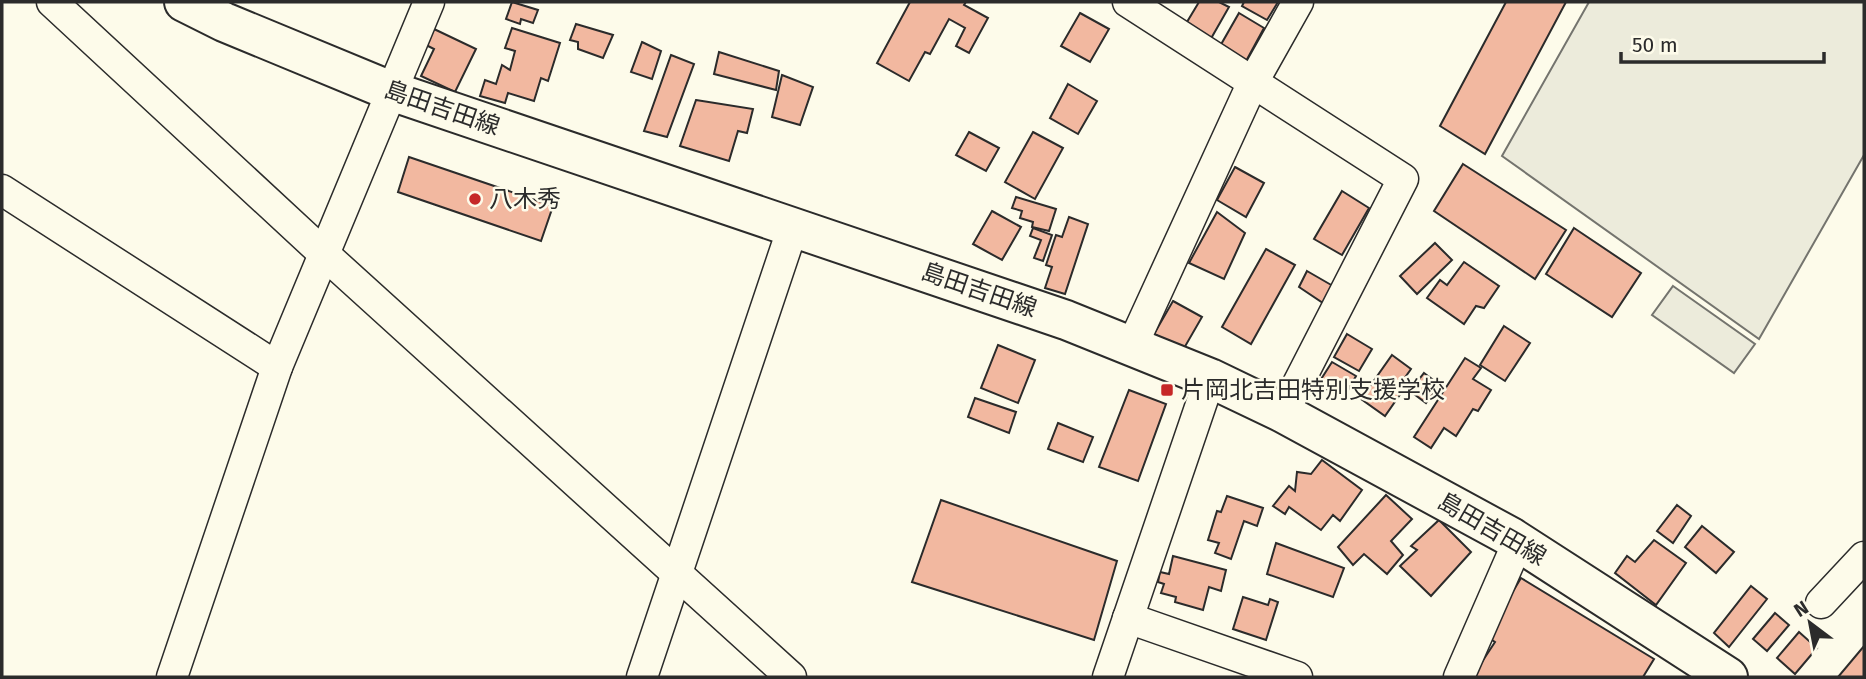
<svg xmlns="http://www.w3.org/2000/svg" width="1866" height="679" viewBox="0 0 1866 679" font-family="'Fira Sans','Noto Sans JP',sans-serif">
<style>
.park{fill:#ecebdb;stroke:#74746e;stroke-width:2}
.building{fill:#f2b8a0;stroke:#2b2b2b;stroke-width:2}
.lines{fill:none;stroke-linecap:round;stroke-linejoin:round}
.minor-casing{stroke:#2b2b2b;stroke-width:33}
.major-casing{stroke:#2b2b2b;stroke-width:42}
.minor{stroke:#fdfbea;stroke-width:30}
.major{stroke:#fdfbea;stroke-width:38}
.poi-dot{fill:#c62828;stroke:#fdfbea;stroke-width:2.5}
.labels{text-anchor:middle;stroke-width:5;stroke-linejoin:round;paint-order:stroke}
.street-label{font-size:24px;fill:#2b2b2b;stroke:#fdfbea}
.poi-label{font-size:24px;fill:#2b2b2b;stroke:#fdfbea;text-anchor:start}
</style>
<rect width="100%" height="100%" fill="#fdfbea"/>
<g class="park">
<path d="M1589,2H1864V155L1759,339L1502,156Z"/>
<path d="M1673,286L1755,344L1734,373L1652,315Z"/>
</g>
<g class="building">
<path d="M512,2L538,10L533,23L521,19L520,24L506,19Z"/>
<path d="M910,2H966L964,5L988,18L969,53L956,46L965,28L949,19L930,54L925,52L909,81L877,63Z"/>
<path d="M1199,2H1219L1229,7L1209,42L1184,27Z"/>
<path d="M1244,2H1278L1267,20L1242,6Z"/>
<path d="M1506,2H1566L1485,154L1440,126Z"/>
<path d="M1080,13L1109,29L1090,62L1061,46Z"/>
<path d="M1239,13L1264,28L1245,63L1219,48Z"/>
<path d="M576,24L613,35L603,58L578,49V42L570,40Z"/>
<path d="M512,28L560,43L548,81L541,78L534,101L508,93L505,103L480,96L485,80L496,84L502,65L510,70L515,51L505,48Z"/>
<path d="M434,29L476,49L455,92L421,76L434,49L426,45Z"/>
<path d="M642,42L661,51L652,79L631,72Z"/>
<path d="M719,52L779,71L776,90L714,74Z"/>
<path d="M671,55L694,64L667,137L644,131Z"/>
<path d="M782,75L813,87L800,125L772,117Z"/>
<path d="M1068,84L1097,101L1078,134L1050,118Z"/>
<path d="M696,100L753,109L747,133L738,131L729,161L680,146Z"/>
<path d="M969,132L999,148L986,171L956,155Z"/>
<path d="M1033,132L1063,148L1035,199L1005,182Z"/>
<path d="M409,157L553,206L541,241L398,192Z"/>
<path d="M1463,164L1566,230L1535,279L1434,211Z"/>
<path d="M1235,167L1264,183L1246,217L1217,200Z"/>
<path d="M1342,191L1369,208L1342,255L1314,239Z"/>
<path d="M1016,197L1056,209L1049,231L1032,227L1033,222L1020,218L1022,211L1012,208Z"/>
<path d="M992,211L1021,227L1002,260L973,244Z"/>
<path d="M1217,212L1245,233L1224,279L1189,263Z"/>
<path d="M1069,217L1088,224L1065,294L1045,288L1052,267L1046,265L1056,235L1062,237Z"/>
<path d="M1033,228L1052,235L1043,261L1034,258L1041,240L1030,236Z"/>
<path d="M1574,228L1641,273L1612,317L1546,274Z"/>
<path d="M1435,243L1452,260L1417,294L1400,276Z"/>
<path d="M1266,249L1295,265L1251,344L1222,327Z"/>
<path d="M1464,262L1499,286L1484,308L1476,306L1464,324L1427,298L1440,280L1447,285Z"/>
<path d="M1307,271L1333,286L1323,303L1299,287Z"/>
<path d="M1173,301L1202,317L1183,350L1154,334Z"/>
<path d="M1504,326L1530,343L1505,381L1480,365Z"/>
<path d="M1347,334L1372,349L1359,371L1334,357Z"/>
<path d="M998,345L1035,360L1018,403L981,388Z"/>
<path d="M1392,355L1411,369L1404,379L1408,383L1385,416L1361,399Z"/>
<path d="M1465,358L1481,368L1473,379L1491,390L1478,411L1473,409L1456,436L1444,428L1431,448L1414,437Z"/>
<path d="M1332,362L1356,376L1343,399L1318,384Z"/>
<path d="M1424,373L1440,385L1426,403L1410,391Z"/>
<path d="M1129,390L1166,404L1138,481L1099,467Z"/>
<path d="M975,398L1016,412L1009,433L968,417Z"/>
<path d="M1058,423L1093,437L1083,462L1048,449Z"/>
<path d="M1322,460L1362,490L1340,521L1333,515L1321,530L1289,507L1285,514L1273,506L1289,486L1295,491L1297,472L1311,474Z"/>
<path d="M1386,495L1412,519L1391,541L1403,555L1387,574L1364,554L1353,565L1338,547Z"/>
<path d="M1227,496L1263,508L1257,526L1244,521L1231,559L1215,553L1219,543L1208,540L1217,511L1221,512Z"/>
<path d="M941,500L1117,561L1094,640L912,582Z"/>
<path d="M1677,505L1691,516L1673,543L1657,531Z"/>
<path d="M1439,520L1471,552L1431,596L1400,566L1417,550L1411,546Z"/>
<path d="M1702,526L1734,552L1716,573L1685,547Z"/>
<path d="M1654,540L1686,563L1656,605L1615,573L1627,556L1635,562Z"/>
<path d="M1276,543L1344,568L1333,597L1267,574Z"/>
<path d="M1173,556L1226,570L1221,591L1209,587L1203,610L1175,602L1176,597L1161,593L1164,584L1158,582L1160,572L1169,574Z"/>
<path d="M1521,578L1654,659L1643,677H1472L1495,642L1486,636Z"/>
<path d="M1751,586L1767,599L1729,647L1714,633Z"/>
<path d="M1243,597L1268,605L1270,599L1278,602L1266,640L1233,629Z"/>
<path d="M1775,613L1789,625L1767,651L1753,639Z"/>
<path d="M1799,632L1817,648L1795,674L1777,658Z"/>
<path d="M1864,646V677H1838Z"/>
</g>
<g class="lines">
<g class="minor-casing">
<g id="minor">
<path d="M52,2L323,253L791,677"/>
<path d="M1128,2L1403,179L1283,413"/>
<path d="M2,190L277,367"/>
<path d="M1132,346L1253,82L1298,2"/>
<path d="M1821,603L1864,557"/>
<path d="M1128,618L1297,677"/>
<path d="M172,677L277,367L429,2"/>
<path d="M642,677L793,227"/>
<path d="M1108,677L1210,378"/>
<path d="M1459,677L1518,542"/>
</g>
</g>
<g class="major-casing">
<path id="major" d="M184,2L224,22L391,91L1066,320L1210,378L1283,413L1511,537L1728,677"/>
</g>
<use href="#minor" class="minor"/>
<use href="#major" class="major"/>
</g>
<g class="poi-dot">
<circle cx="475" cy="199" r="7"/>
<rect x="1160" y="383" width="14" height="14" rx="3.5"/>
</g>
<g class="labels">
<g class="street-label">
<text transform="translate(442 108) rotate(19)" y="8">島田吉田線</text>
<text transform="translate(979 290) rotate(19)" y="8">島田吉田線</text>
<text transform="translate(1492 529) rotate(30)" y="8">島田吉田線</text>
</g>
<g class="poi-label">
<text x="489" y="207">八木秀</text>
<text x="1181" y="398">片岡北吉田特別支援学校</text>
</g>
</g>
<rect width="1866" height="679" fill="none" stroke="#2b2b2b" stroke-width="7"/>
<g transform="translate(1810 623) rotate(328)" stroke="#fdfbea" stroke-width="5" paint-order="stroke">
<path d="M0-5L12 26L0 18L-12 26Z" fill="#2b2b2b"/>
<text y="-10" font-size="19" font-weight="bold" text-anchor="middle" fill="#2b2b2b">N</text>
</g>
<path d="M1621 52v10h203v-10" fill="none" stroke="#2b2b2b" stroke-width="3.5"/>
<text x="1632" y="52" font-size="21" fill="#2b2b2b" stroke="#fdfbea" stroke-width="5" paint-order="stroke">50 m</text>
</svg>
